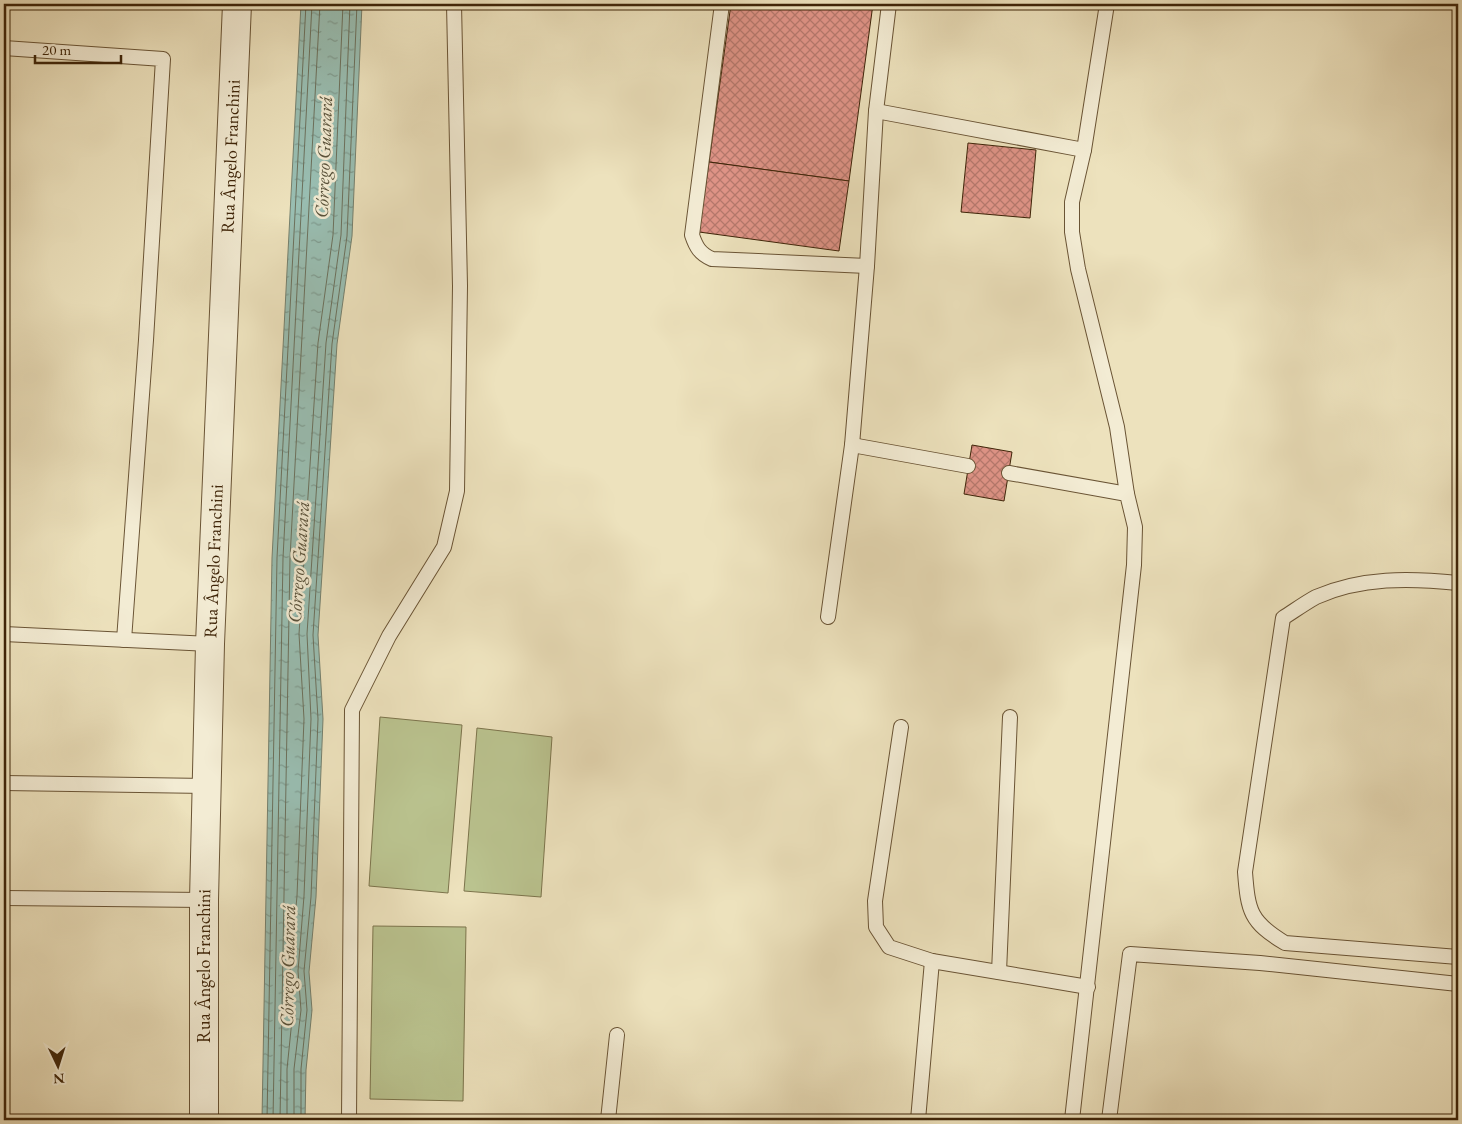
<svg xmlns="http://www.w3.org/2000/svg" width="1462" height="1124" viewBox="0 0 1462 1124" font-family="'EB Garamond',serif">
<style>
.garden{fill:#bac38f;stroke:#7c744c}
.water{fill:url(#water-ripples);stroke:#75806e}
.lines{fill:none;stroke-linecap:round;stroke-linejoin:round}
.shore{stroke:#6c715d;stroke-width:1}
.building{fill:url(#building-cross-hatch);stroke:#3e2408}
.service-casing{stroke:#6a5435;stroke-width:16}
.minor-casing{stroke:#6a5435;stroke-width:30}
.service{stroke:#f3ecd4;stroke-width:14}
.minor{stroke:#f3ecd4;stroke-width:28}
.labels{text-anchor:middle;stroke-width:5;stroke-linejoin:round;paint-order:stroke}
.street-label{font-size:18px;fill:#3e2408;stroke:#f3ecd4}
.water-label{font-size:19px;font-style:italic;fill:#59523b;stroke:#f3ecd4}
</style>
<defs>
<pattern id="water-ripples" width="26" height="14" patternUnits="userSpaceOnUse" patternTransform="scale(1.25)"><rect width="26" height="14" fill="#99beb2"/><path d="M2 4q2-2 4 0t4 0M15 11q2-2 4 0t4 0" fill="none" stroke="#7e9a8f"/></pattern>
<pattern id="building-cross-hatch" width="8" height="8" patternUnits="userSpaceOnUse" patternTransform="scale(1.25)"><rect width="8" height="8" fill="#de9386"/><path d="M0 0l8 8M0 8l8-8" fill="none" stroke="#b5786c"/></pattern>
</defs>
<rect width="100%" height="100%" fill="#ede2bd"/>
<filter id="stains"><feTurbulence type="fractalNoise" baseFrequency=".004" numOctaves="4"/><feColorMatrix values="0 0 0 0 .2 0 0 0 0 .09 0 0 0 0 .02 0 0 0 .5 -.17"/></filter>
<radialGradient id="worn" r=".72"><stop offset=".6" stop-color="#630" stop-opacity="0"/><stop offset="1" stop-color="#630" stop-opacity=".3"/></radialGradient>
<g class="garden">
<path d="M380,717L462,725L448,893L369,886Z"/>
<path d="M477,728L552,737L541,897L464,891Z"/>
<path d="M373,926L466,927L463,1101L370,1099Z"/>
</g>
<path class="water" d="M301,4H362L352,236L337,344L318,635L323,719L316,897L309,972L312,1010L306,1070L305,1120H262L272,558Z"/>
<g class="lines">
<g class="shore">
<path d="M267,1120L277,558L306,4"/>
<path d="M273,1120L283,558L312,4"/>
<path d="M280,1120L290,558L320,4"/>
<path d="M287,1120V1069L293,1010L290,971L297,896L304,719L299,634L318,343L333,235L343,4"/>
<path d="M294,1120V1069L301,1010L298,971L304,896L311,719L307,634L326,343L341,235L350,4"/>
<path d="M301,1120V1069L307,1010L304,971L311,897L318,719L313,635L332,344L347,236L357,4"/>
</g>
</g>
<g class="building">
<path d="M731,4H873L849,181L709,162Z"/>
<path d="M968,143L1036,150L1030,218L961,212Z"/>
<path d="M709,162L849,181L839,251L699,232Z"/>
<path d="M972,445L1012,452L1004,501L964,494Z"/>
</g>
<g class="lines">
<g class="service-casing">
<g id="service">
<path d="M722,4L692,235C696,247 700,254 712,259L867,266"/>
<path d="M1107,4L1084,150L1072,202V232L1078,269L1117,427L1127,494"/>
<path d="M4,48L163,59L146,340L124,640"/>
<path d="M876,111L1084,150"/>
<path d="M852,445L968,466"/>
<path d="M1009,473L1127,494L1135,527L1134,565L1072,1120"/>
<path d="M1458,583C1410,578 1361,577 1316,597C1305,603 1294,611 1283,618L1245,872C1248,911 1250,922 1285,943L1458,957"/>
<path d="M828,617L852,445L867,266L876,111L889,4"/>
<path d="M4,634L210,644"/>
<path d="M901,727L875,901L876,927L889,947L932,961L1088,987"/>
<path d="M4,783L207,786"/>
<path d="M4,898L204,900"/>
<path d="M999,972L1010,717"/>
<path d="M349,1120L352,710L389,636L444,547L457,491L460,286L454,4"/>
<path d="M608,1120L617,1035"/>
<path d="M918,1120L932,961"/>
<path d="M1109,1120L1130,954L1260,963L1458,984"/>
</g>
</g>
<g class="minor-casing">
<g id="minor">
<path id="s1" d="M204,1120V900L210,644L237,4"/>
</g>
</g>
<use href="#service" class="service"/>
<use href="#minor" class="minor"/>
</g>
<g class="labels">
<g class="street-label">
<text dy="6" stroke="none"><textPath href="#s1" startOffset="964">Rua Ângelo Franchini</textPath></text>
<text dy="6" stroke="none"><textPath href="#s1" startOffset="559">Rua Ângelo Franchini</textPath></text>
<text dy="6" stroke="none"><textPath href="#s1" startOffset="154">Rua Ângelo Franchini</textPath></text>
</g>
<g class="water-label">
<text transform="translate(323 157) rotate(-88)" y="7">Córrego Guarará</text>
<text transform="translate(298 562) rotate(-86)" y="7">Córrego Guarará</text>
<text transform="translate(287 966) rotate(-89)" y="7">Córrego Guarará</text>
</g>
</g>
<rect width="1462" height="1124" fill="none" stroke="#ede2bd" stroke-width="20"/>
<rect x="5" y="5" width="1452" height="1114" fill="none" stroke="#3e2408" stroke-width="2.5"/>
<rect x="10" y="10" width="1442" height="1104" fill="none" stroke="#3e2408"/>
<g transform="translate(58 1066) rotate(176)" stroke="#f3ecd4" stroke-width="4" paint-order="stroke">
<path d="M0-4L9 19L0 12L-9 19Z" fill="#3e2408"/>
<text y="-8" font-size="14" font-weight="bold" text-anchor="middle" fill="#3e2408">N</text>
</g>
<path d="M35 55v8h86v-8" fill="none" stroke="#3e2408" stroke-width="2.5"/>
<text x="42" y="55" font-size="15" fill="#3e2408" stroke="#f3ecd4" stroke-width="4" paint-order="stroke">20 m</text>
<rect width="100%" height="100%" filter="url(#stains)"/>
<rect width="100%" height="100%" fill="url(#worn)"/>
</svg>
